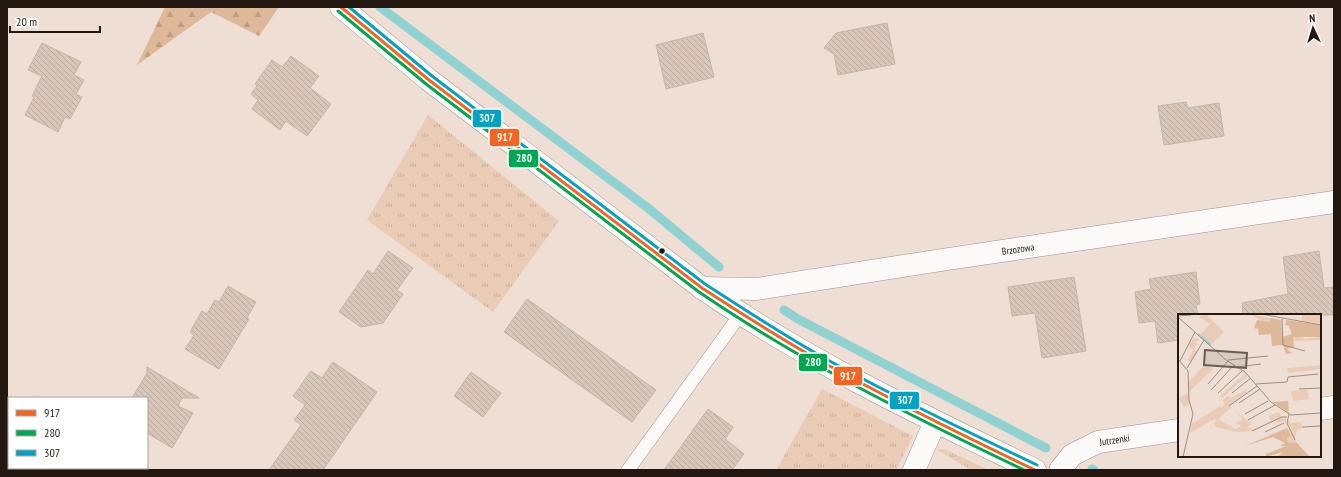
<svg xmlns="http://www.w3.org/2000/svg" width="1341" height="477" viewBox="0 0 1341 477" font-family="'PT Sans Narrow',sans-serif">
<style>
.grass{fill:url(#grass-tufts)}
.forest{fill:url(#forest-firs)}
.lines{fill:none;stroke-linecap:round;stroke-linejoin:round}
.stream{stroke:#90d1d1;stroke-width:9}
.building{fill:url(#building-back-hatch);stroke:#c3b6ae}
.service-casing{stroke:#a0948c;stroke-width:14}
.minor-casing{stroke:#a0948c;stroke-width:23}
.tertiary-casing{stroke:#a0948c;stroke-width:23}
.service{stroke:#fcfaf8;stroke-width:13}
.minor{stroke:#fcfaf8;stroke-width:22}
.tertiary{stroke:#fcfaf8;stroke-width:22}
.bus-1-casing{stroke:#fff;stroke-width:6}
.bus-2-casing{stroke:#fff;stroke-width:6}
.bus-3-casing{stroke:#fff;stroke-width:6}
.bus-1{stroke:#f26522;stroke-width:3}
.bus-2{stroke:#00a651;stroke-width:3}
.bus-3{stroke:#02a2c5;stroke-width:3}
.bus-dot{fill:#221811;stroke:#fff;stroke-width:1.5}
.labels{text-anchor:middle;stroke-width:3;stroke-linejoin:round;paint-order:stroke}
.street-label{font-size:10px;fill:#221811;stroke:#fff}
.inset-river{fill:none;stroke:#90d1d1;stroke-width:2}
.inset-road{fill:none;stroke:#9c8f85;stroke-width:1}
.view{fill:#695d55;fill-opacity:0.15;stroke:#695d55;stroke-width:2}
.inset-edge{fill:none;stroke:#221811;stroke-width:2}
.line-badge{stroke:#fff;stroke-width:1.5}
.badge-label{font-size:11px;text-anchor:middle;font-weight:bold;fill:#fff}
</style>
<defs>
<pattern id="grass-tufts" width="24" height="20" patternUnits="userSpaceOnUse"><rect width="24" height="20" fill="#eaccb6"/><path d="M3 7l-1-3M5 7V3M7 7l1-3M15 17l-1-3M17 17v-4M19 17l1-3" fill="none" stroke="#c8ae9b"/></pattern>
<pattern id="forest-firs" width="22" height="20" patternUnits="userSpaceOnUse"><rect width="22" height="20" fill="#deb899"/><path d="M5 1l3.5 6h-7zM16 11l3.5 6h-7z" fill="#be9d83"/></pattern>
<pattern id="building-back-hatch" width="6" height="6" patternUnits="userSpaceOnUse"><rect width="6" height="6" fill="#d9c6b8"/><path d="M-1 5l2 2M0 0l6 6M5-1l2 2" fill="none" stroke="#baa99d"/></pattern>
</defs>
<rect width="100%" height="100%" fill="#eeded3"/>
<g class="grass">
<path d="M428,115L559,221L493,312L367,220Z"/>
<path d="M822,389L913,436L896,470H776Z"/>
<path d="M944,449L989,470H971L937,450Z"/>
<path d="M25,468H128L131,470H24Z"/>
</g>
<path class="forest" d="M165,7H279L259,36L211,12L137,65Z"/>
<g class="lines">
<g class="stream">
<path d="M380,7L648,208L719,267"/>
<path d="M784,310L798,319L1046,448"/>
<path d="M1092,469L1094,470"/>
</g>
</g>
<g class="building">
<path d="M887,23L895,64L838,75L834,54L824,48L836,33Z"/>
<path d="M703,33L714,77L666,89L656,45Z"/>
<path d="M42,43L81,62L74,75L84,80L76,94L82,97L70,119L65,117L58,132L25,115L34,97L32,96L42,76L28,70Z"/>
<path d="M291,56L319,76L310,88L331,104L307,136L286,121L280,130L252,109L258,100L251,94L257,86L255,84L272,60L282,67Z"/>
<path d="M1186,102L1188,108L1219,103L1224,136L1164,145L1158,106Z"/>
<path d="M388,251L413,268L397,290L403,294L383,323L361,327L339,312L368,270L373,274Z"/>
<path d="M1319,251L1324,288L1334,287V315H1243L1242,303L1288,294L1283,257Z"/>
<path d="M1196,272L1200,304L1196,305L1198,315H1179V340L1158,343L1155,321L1139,323L1135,292L1151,289L1149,279Z"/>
<path d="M1074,277L1086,351L1042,358L1035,313L1012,316L1008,287Z"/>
<path d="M228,286L256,302L247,318L249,319L219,369L185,349L194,335L190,332L202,311L207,314L215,300L219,302Z"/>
<path d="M527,299L656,390L632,422L504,332Z"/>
<path d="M333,362L377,392L323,470H269L301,425L294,420L305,405L293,396L311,371L322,378Z"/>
<path d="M147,367L199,398H182L178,406L193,413L172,448L147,433V398H132L147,373Z"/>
<path d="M471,372L501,393L483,417L454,396Z"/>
<path d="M708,409L733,427L725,439L744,454L732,470H664Z"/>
</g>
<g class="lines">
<g class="service-casing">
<path id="service" d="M628,470L740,315"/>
</g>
<g class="minor-casing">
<g id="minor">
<path id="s1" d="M702,288L757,289L948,259L1334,202"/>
<path d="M1320,409L1334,407"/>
<path d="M914,470L935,422"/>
<path id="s2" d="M1060,470L1072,455L1098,442L1179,430"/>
</g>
</g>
<g class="tertiary-casing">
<path id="tertiary" d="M341,7L429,80L702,288C806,360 921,415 1035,470"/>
</g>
<use href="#service" class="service"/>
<use href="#minor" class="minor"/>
<use href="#tertiary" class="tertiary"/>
<g class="bus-1-casing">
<path id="bus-1" d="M341,7L429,80L702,288C742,314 782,340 824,363C893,401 964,436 1035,470"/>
</g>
<g class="bus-2-casing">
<path id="bus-2" d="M338,11L426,84L699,292C739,319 779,344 821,367C887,404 955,437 1024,470"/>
</g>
<g class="bus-3-casing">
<path id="bus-3" d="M349,7L432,76L705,284C745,310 785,336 826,359C895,397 966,431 1037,465"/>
</g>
<use href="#bus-1" class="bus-1"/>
<use href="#bus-2" class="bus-2"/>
<use href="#bus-3" class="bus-3"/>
</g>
<circle class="bus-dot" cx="662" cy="251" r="3.5"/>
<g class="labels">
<g class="street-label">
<text dy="4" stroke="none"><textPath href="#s1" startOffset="319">Brzozowa</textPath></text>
<text dy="4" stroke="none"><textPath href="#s2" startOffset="65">Jutrzenki</textPath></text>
</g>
</g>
<g transform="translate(1178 314)">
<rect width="143" height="143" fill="#eeded3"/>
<path d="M28,0L46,18L33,31L22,21L32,10L21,3ZM72,0L92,4V8L83,7ZM124,0H143V10L124,7ZM123,21L126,25L143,23V26L115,27L114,23ZM19,24L21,26L17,28L19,30L16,35L19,38L13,48L10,46L15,36L11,32L15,25ZM28,49L35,55L11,78V68ZM143,51V55L110,59L109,54ZM56,52L64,57L72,64L69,62L44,84L41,83L67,60ZM68,76L69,78L51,92L53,94L40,105L58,115L63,112L57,109L65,105L57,97L74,110L69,113L76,115L93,107L91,102L100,98L104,103L73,117L59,118L38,113L36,109L39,105L32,107L31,105V108L12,119L14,110L42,92L43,94L46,91L45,86L50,82L52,84ZM129,76L131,85L115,87L113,77ZM10,79L12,90L6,93L1,84ZM103,104H108V110L119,129H110L109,124L113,122L106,107L100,109L99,106ZM109,106L113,109L123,108L124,114L119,116L117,125Z" fill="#eaccb6"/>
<path d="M92,4L103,6L104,23L114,20L111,12L107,11L108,6L143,11V23H115L116,33L109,35L114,39L108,40L105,31L94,32L93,20L81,21L80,15L76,14L79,6L92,8ZM110,87L111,99L95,88ZM109,114L113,122L109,124L110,129H119L132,143H99L105,138L88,143V140L108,132H102L107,129L95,123L67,132Z" fill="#deb899"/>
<path class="inset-river" d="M20,20L33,31"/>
<path class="inset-road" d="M83,0L143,11M0,2L13,1M0,3L48,46L67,58L93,88L113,101L143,99M104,5L105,31L127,37M0,45L10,57L11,86L15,100L5,143M50,46L90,42M2,47L17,18M59,53L83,50M9,54L26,26M30,70L50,47M78,70L109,68L110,63L140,60M121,75L143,74M33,76L56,51M40,79L64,57M54,79L73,64M61,89L82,75M51,92L79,72M67,100L90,87M111,100L109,109L117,126M70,106L97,91M124,113L143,112M74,117L104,103H109M87,118L106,109"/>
<path class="view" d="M27,36L69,39L68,54L26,51Z"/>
<rect width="143" height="143" class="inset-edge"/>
</g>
<g class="line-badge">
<rect x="472" y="109" width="30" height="19" rx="4" fill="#02a2c5"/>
<rect x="489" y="128" width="31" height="19" rx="4" fill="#f26522"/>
<rect x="508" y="149" width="31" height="19" rx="4" fill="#00a651"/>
<rect x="798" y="353" width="30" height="19" rx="4" fill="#00a651"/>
<rect x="833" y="366" width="30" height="20" rx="4" fill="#f26522"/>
<rect x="889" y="391" width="31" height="19" rx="4" fill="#02a2c5"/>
</g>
<g class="badge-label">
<text x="487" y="122">307</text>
<text x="505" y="141">917</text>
<text x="524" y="162">280</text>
<text x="813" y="366">280</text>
<text x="848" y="380">917</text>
<text x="905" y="404">307</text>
</g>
<rect width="1341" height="477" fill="none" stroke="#221811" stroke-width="16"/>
<rect x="8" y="397" width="140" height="72" fill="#ffffff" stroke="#a7a3a0"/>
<rect x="16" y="410" width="20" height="6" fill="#f26522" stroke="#a7a3a0"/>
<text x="44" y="417" font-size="12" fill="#221811">917</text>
<rect x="16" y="430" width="20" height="6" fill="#00a651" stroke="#a7a3a0"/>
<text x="44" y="437" font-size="12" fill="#221811">280</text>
<rect x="16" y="450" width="20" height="6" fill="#02a2c5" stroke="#a7a3a0"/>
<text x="44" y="457" font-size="12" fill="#221811">307</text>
<g transform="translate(1313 28) rotate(356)" stroke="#ffffff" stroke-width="3" paint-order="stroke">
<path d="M0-3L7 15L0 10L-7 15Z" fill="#221811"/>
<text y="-6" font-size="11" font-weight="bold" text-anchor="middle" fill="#221811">N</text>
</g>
<path d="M10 26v6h90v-6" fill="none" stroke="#221811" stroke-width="2"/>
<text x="16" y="26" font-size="12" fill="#221811" stroke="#ffffff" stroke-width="3" paint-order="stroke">20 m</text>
</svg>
